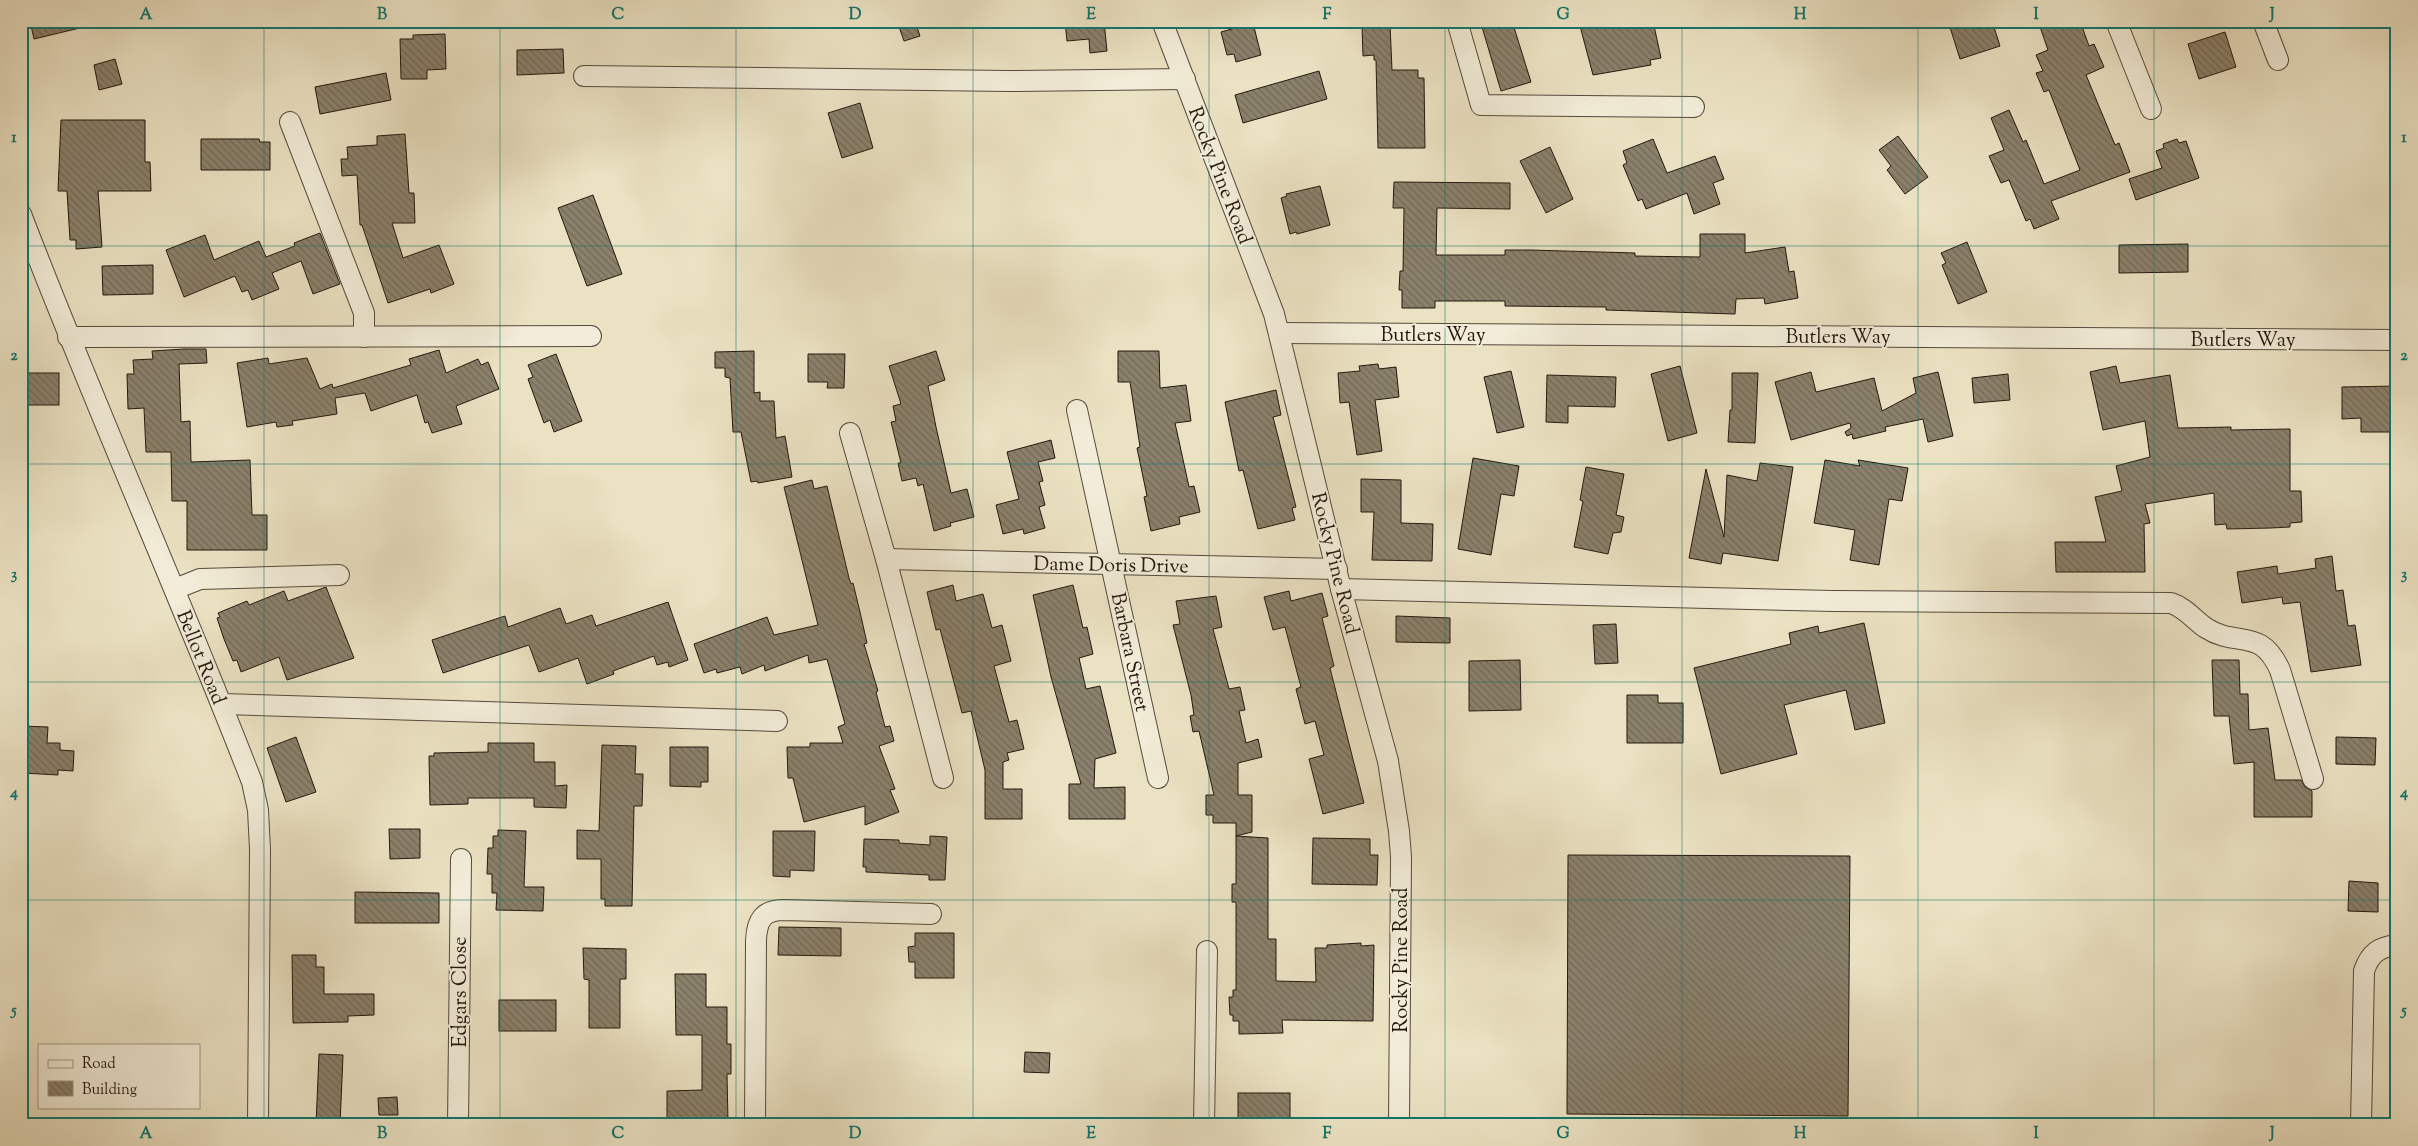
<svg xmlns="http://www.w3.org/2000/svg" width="2418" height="1146" viewBox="0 0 2418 1146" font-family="'Sorts Mill Goudy',serif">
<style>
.building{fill:url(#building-back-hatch);stroke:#23180e}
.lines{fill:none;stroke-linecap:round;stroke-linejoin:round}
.minor-casing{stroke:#554a3b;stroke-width:22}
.minor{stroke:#f2ecd8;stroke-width:20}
.grid{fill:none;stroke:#0f766e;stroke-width:1;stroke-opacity:0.55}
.labels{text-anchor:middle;stroke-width:4;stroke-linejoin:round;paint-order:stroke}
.street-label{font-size:20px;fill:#23180e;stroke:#f2ecd8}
.neatline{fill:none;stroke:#0f766e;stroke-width:2}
.grid-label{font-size:16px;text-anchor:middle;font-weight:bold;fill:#0f766e}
</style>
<defs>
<pattern id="building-back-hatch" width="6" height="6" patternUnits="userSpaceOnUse" patternTransform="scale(1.25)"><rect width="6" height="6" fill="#8b816c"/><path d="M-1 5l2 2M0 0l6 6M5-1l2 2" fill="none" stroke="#716957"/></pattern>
</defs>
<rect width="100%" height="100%" fill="#ebe2c3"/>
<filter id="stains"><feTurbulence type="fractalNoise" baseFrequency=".004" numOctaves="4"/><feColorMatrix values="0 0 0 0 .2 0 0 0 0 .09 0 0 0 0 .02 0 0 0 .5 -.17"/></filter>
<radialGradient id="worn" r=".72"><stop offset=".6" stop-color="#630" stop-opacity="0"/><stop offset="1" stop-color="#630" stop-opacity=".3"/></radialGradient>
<g class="building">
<path d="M30,21H83L84,27L34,39Z"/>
<path d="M897,21H915L920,36L904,41Z"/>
<path d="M1065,21H1104L1107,51L1090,53L1089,39L1067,41Z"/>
<path d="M1500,21H1512L1531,82L1501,91L1482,27Z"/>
<path d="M1597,21H1653L1661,58L1650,60L1651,65L1593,75L1580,26Z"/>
<path d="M1948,21H1992L2000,46L1960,59Z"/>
<path d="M2038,21H2080L2089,46L2094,44L2104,67L2086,75L2115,145L2119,143L2130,172L2051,201L2059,219L2034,229L2030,219L2026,221L2009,180L2001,183L1989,156L2004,150L1991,118L2009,110L2023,142L2026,140L2044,184L2080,170L2049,90L2044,92L2036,73L2043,71L2036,55L2048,50Z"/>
<path d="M1253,23L1261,55L1236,62L1234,54L1227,55L1221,32Z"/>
<path d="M1390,24L1392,70H1418V78H1424L1425,148H1378L1376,60H1374V55L1363,56L1362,26Z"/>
<path d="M2225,32L2236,67L2199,79L2188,44Z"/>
<path d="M445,34L446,69L427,70V79H401L400,39H413V35Z"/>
<path d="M563,49L564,73L517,75V50Z"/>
<path d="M115,59L122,84L99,90L94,65Z"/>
<path d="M1319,71L1327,99L1243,123L1235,95Z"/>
<path d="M386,73L391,100L320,114L315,87Z"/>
<path d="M860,103L873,148L842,158L828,113Z"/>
<path d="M61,120H145V162H150L151,191H98L102,247L76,249V240H70L67,191H58Z"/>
<path d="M405,134L409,193H414L415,223H392L403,258L439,245L454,284L431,293L430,289L388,303L362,225H360L357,175L342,176L341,159H348L347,147L377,145V136Z"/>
<path d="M1898,136L1928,177L1905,194L1887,170L1891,166L1879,150Z"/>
<path d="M201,139H259L260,142H270V170H201Z"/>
<path d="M1653,139L1667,173L1715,156L1724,179L1713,183L1720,204L1694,214L1687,193L1646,209L1642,199L1638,201L1623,165L1627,163L1623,151Z"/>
<path d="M2177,139L2179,143L2186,141L2199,178L2136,200L2129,179L2162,168L2156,151L2164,148L2163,144Z"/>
<path d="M1550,147L1573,199L1546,213L1520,161Z"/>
<path d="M1394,182L1510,183V209L1437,208L1436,255H1505V250H1530L1635,253V256L1700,257V234H1745V253L1785,247L1789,272L1794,271L1798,298L1765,304L1764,298L1736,299L1735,314L1606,310V307L1505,306V301H1435V308H1402V290H1399L1400,271H1403L1404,208H1393Z"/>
<path d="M1320,186L1330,225L1297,234L1296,232L1290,234L1281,198L1287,196L1286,194Z"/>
<path d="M593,195L622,274L587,286L558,208Z"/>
<path d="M320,233L340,284L313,294L301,261L272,273L279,289L252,300L248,290L242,292L235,276L184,297L166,250L205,235L214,260L259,241L266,257L295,246L294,243Z"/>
<path d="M1967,242L1987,292L1958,304L1942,265L1946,263L1941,253Z"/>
<path d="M2188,244V272L2119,273V245Z"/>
<path d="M153,265V294L103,295L102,266Z"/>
<path d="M184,349H206L207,363L179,364L181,422L190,421L191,462L250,460L252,515H267V550H187V501H172L171,452H146L144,408L128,409L127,374H134L133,360L153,359L152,351Z"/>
<path d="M439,350L446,373L478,359L481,365L488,362L499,389L456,406L462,424L432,433L428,422L425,423L417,395L371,411L365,393L335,398L337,414L292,421L293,425L277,427L276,422L247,427L237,363L268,358L269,364L307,358L320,389L332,384L333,388L411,365L409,359Z"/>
<path d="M754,351V393L760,392V401H774L776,438L785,436L792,477L758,483L757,481L751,482L741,432H733L730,378L725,377V368H715V352Z"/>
<path d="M936,351L945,380L928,386L936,427L951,493L967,489L974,517L950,523L951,526L934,531L923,484L918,486L916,478L902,481L898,463H901L891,422L896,421L893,406L901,404L889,366Z"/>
<path d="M1118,351H1159L1160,388L1186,385L1191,421L1175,423L1189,487L1194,486L1200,512L1179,517L1180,524L1151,531L1144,497L1147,496L1137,448L1140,447L1130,382H1118Z"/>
<path d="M556,354L582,421L554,432L550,420L544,423L528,379L533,377L528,365Z"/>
<path d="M808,354H845L844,388H827L828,382H808Z"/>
<path d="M1378,364L1379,369L1396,367L1399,397L1375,400L1382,451L1357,455L1349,402L1340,403L1338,373L1360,371L1359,366Z"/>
<path d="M1680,366L1697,433L1668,441L1651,374Z"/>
<path d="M2116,366L2120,383L2170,375L2178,428L2231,427V430L2290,429V491H2301L2302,522L2290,523V527L2271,528L2227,529L2226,524L2215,525L2214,493L2145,504L2150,523L2144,524L2145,572H2056L2055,542H2106L2095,497L2122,491L2116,466L2150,457L2145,421L2103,430L2090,372Z"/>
<path d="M1511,371L1524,427L1497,433L1484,377Z"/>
<path d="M1811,372L1816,392L1874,378L1882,411L1916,393L1913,378L1938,372L1953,436L1928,442L1923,419L1885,427L1886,431L1853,439L1852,434L1847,436L1845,432L1851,428L1850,423L1791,440L1775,382Z"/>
<rect x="21" y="373" width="38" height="32"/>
<path d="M1732,373H1758L1755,443L1728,442L1730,410H1732Z"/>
<path d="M2008,374L2010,400L1974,403L1972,378Z"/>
<path d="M1547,375L1616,377L1615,407L1568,406V423L1546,422Z"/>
<path d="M2397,386V432H2361V418L2342,419V387Z"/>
<path d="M1276,390L1281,415L1273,417L1296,507L1292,508L1295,520L1258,529L1243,470L1239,471L1225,402Z"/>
<path d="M1051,440L1055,458L1038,462L1043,481L1039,482L1045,505L1039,507L1045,528L1024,534L1023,529L1003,534L996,505L1019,499L1007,452Z"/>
<path d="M1473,458L1519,466L1514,496L1501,494L1491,555L1458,549Z"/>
<path d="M1825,460L1860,466L1858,460L1908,468L1902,501L1889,499L1879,565L1850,560L1855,530L1814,523Z"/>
<path d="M1760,463L1793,467L1778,561L1723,553L1721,564L1689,558L1706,469L1724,537L1727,475L1757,481Z"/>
<path d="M1586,467L1624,474L1616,515L1624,517L1621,532L1613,533L1608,554L1574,547L1583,501L1580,500Z"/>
<path d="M1361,479L1401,480V523L1433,524L1432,561L1372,560L1374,512H1361Z"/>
<path d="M812,480L814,489L827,486L849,578L851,584L853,583L860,612L867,643L864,644L878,691L876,692L885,727L890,726L894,741L879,746L895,789L890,790L899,812L865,825V806L804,822L793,778H788L787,747H810V743H843L838,727L845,724L827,659L809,663L808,655L765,671L764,665L742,674L740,667L717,673L716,669L704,673L694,644L767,617L774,635L818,625L784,487Z"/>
<path d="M2332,556L2336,591L2343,590L2348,626L2355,625L2361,665L2311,672L2300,602L2283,604L2282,597L2242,603L2237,572L2277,566L2278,574L2316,568L2315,559Z"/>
<path d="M953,585L956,601L983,594L992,628L1002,625L1011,661L994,666L1009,722L1017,720L1024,749L1007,753L1009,760L1003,762V789H1022V819H985V770L971,711L962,713L940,629L936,630L927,592Z"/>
<path d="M1073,585L1083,628L1087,627L1093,654L1079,658L1086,689L1100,686L1116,753L1095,759L1094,788L1125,787V819H1069V784H1081L1051,677L1033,595Z"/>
<path d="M326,587L354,658L287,680L279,657L241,672L237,660L233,661L224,639L217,618L220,617L218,613L247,601L249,605L284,591L288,601Z"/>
<path d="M1289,591L1291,601L1322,593L1328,616L1322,618L1334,666L1330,668L1364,803L1323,814L1309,759L1324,755L1315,721L1305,724L1296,689L1301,687L1285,627L1273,630L1264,597Z"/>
<path d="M1216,596L1222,627L1213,629L1229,689L1240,687L1245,710L1239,711L1246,743L1258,739L1262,757L1238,763V795H1252V832L1236,836L1268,838V939H1276V981L1316,982L1315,948H1327V945L1361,943V946L1374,945L1373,1021L1282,1020L1283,1033L1239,1034V1021H1233V1015H1230L1229,997H1233V990H1236V902H1232V884H1236V823H1213V815H1206V795H1214L1199,731L1193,732L1190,716L1194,715L1191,695L1173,625L1180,624L1176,601Z"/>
<path d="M668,602L688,660L669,667L668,662L657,665L654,656L613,671L614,674L587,684L578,658L539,672L529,645L443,673L432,640L505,616L508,627L560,608L566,624L592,615L596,626Z"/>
<path d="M1396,616L1450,618V643L1396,642Z"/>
<path d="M1864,623L1885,723L1855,730L1846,690L1784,705L1797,754L1721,774L1694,668L1791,644L1789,633L1818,626L1819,633Z"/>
<path d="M1616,624L1618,663L1595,664L1593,625Z"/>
<path d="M1520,660L1521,710L1469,711V661Z"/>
<path d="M2212,660H2239L2240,694H2248L2249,730L2268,728L2275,780H2301L2305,787L2312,791V817H2254V762L2234,764L2229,716H2214Z"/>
<path d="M1627,695H1658V703H1683V743H1627Z"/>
<path d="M21,726L48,727L47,743H60V750L74,751L73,771L58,770V775L23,773L25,752H21Z"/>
<path d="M296,737L316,792L286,802L267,748Z"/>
<path d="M2336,737L2376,738L2375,765L2336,764Z"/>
<path d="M488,743H534V762H555V786L567,785L566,808L534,807V798H468V804L430,805L429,756H434V753L488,752Z"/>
<path d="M602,745L636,746L635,774H643L642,806H634L632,906H605V899H601V859H577V830L599,831Z"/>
<path d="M670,747H708V782H701V787L670,786Z"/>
<path d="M389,829H420V858L390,859Z"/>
<path d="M498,830L526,831L524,887H544L543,911L496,910L497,893H492V874H487L488,848H493V836H498Z"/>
<path d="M773,831H815L814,871L790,870V877L773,876Z"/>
<path d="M930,836L947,837L945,880H929V875L866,872V867H863L864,839L899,840V843L930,845Z"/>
<path d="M1313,838L1370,839V855H1378L1377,885L1312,884Z"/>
<path d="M1568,855L1850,856L1848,1116L1567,1114Z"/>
<path d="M2349,881L2378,883V912L2348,911Z"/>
<path d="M355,892L439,893V923H355Z"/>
<path d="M779,927L841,928V956L778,955Z"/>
<path d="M915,933H954V978H915V962H909L908,947L915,946Z"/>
<path d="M583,948L626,949V979H620V1028H589V980L584,979Z"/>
<path d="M292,955H316V967H324V994H374V1015L348,1016V1022L293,1023Z"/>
<path d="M675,974H706V1007H727V1044H731V1074H727L728,1123L667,1124V1091L702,1090V1035H676Z"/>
<rect x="499" y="1000" width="57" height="31"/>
<path d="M1025,1052L1050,1053L1049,1073L1024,1072Z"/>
<path d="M319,1054L343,1055L340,1125H316Z"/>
<rect x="1238" y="1093" width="52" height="32"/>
<path d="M397,1097L398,1115H379L378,1098Z"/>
</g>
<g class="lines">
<g class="minor-casing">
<g id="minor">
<path d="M1162,21L1274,314L1341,589L1388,761L1399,831L1401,857L1399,1125"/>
<path d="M1457,21L1481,105L1694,107"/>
<path d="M2116,21L2151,109"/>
<path d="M2263,21L2278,60"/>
<path d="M584,76L1009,81L1185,79"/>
<path d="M290,122L364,313V337"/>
<path d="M21,214C94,405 178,591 252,782L258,810L260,849L258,1125"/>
<path d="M1280,333L2397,340"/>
<path d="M68,337L591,336"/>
<path d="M1077,410L1158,778"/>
<path d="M850,433L886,559L943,778"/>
<path d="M886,559L1337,569"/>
<path d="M175,589L200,579L339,575"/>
<path d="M1341,589L1833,601L2171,603C2186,608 2194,620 2206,628C2237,648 2260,626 2280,670L2313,779"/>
<path d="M222,704L777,721"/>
<path d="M458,1125L461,859"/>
<path d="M755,1125L756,940C757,920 763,910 784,910L931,914"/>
<path d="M1204,1125L1207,951"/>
<path d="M2361,1125L2364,971C2370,953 2379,947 2397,945"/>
</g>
</g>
<use href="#minor" class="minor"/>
</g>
<path class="grid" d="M264,21V1125M500,21V1125M736,21V1125M973,21V1125M1209,21V1125M1445,21V1125M1682,21V1125M1918,21V1125M2154,21V1125M21,246H2397M21,464H2397M21,682H2397M21,900H2397"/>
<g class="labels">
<g class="street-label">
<text transform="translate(1221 175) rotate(69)" y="7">Rocky Pine Road</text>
<text x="1433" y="341">Butlers Way</text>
<text x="1838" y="343">Butlers Way</text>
<text x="2243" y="346">Butlers Way</text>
<text transform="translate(1336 563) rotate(76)" y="7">Rocky Pine Road</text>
<text transform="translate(1111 564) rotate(1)" y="7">Dame Doris Drive</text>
<text transform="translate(1131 652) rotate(78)" y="7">Barbara Street</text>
<text transform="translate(202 657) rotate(68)" y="7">Bellot Road</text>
<text transform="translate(1400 960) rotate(-90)" y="7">Rocky Pine Road</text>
<text transform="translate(459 992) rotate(-90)" y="7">Edgars Close</text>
</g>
</g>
<rect width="2418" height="1146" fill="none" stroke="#ebe2c3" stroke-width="55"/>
<rect x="38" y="1044" width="162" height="65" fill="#f2ecd8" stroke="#9f9787"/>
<rect x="48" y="1060" width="25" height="8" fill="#f2ecd8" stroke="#9f9787"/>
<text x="82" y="1068" font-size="15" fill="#23180e">Road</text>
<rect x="48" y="1081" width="25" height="15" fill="url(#building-back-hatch)" stroke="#9f9787"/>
<text x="82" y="1094" font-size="15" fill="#23180e">Building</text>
<rect x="28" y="28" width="2362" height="1090" class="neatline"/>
<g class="grid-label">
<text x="146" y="19">A</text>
<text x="382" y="19">B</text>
<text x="618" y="19">C</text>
<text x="855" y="19">D</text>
<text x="1091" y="19">E</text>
<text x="1327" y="19">F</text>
<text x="1563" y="19">G</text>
<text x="1800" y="19">H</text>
<text x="2036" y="19">I</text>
<text x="2272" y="19">J</text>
<text x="14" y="142">1</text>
<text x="2404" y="142">1</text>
<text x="14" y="360">2</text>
<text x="2404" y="360">2</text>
<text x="14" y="579">3</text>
<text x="2404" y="579">3</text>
<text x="14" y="797">4</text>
<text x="2404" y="797">4</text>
<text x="14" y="1015">5</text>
<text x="2404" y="1015">5</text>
<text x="146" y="1138">A</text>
<text x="382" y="1138">B</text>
<text x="618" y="1138">C</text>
<text x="855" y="1138">D</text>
<text x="1091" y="1138">E</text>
<text x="1327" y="1138">F</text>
<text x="1563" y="1138">G</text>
<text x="1800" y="1138">H</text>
<text x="2036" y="1138">I</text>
<text x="2272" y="1138">J</text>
</g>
<rect width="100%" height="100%" filter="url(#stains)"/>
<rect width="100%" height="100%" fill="url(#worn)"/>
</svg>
